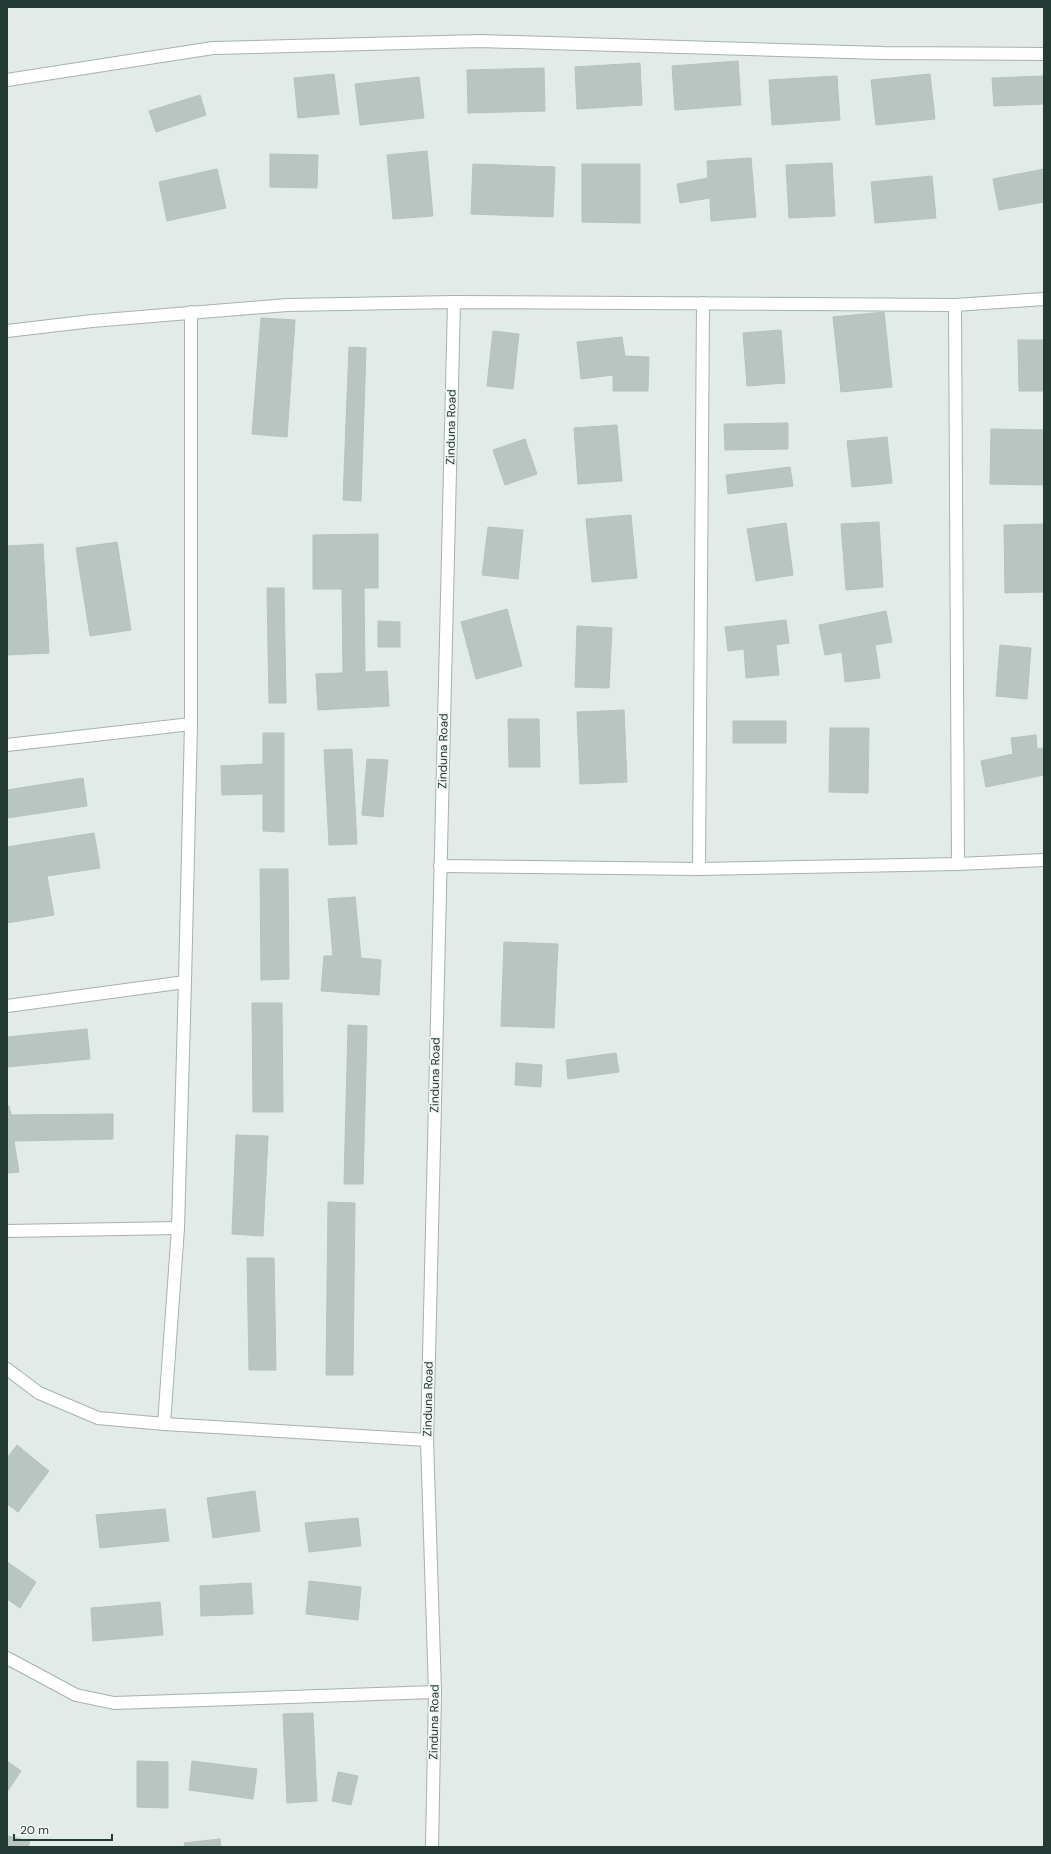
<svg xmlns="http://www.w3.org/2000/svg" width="1051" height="1854" viewBox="0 0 1051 1854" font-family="'DM Sans',sans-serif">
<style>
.building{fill:#b8c5c0;stroke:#b5c3be}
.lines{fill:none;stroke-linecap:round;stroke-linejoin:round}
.minor-casing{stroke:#a5b2ae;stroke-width:14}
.minor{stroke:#fff;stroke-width:12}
.labels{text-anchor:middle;stroke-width:3.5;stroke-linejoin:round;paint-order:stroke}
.street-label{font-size:12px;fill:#243a34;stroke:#f2f8f5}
</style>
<rect width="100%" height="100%" fill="#e2ebe7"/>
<g class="building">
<path d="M738,61L741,105L675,110L672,66Z"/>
<path d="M640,63L642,105L577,109L575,67Z"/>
<path d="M544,68L545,111L468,113L467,70Z"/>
<path d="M334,74L339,114L298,118L294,78Z"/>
<path d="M930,74L935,119L876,125L871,80Z"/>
<path d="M837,76L840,120L772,125L769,80Z"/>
<path d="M1044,76V104L994,106L992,78Z"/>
<path d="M419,77L424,118L360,125L355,84Z"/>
<path d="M200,95L206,115L156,132L149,111Z"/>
<path d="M427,151L433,216L393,219L387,155Z"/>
<path d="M270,154L318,155L317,188L270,187Z"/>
<path d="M751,158L756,217L711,221L710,198L680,203L677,184L708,178L707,161Z"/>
<path d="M832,163L835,216L789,218L786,165Z"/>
<path d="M473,164L555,167L553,217L471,214Z"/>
<path d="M582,164H640V223L582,222Z"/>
<path d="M217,169L226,208L167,221L159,182Z"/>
<path d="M1044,169V202L999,210L993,179Z"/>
<path d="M932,176L936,218L875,223L871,182Z"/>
<path d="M884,312L892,387L841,392L833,317Z"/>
<path d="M261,318L295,320L287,437L252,434Z"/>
<path d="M781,330L785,383L747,386L743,333Z"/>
<path d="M493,331L519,334L513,389L487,386Z"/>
<path d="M622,337L625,356L649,357L648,391H613V375L581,379L577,342Z"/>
<path d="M1018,340H1044V391H1019Z"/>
<path d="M349,347L366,348L361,501L343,500Z"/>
<path d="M788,423V449L725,450L724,424Z"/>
<path d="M617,425L622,481L578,484L574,428Z"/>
<path d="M991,429L1044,430V485L990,484Z"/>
<path d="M887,437L892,483L852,487L847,441Z"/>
<path d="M525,439L537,474L505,485L493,450Z"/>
<path d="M790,467L793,486L728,494L726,475Z"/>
<path d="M631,515L637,578L592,582L586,519Z"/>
<path d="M879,522L883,587L846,590L841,524Z"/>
<path d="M786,523L793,575L756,581L747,529Z"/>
<path d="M1044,524V592L1005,593L1004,525Z"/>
<path d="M488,527L523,530L518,579L482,575Z"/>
<path d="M378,534V588H364L365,672L387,671L389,706L318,710L316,674L343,673L342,589H313V535Z"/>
<path d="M117,542L131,630L90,636L76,548Z"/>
<path d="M43,544L49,653L7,655V546Z"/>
<path d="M267,588H284L286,703H269Z"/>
<path d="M507,609L522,666L476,679L461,622Z"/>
<path d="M886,611L892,642L875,645L880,678L845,682L842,652L825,655L819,625Z"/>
<path d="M786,620L789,643L776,645L779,675L746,678L744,649L728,651L725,627Z"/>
<path d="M378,621L400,622V647H378Z"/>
<path d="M577,626L612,628L609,688L575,687Z"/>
<path d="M1000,645L1031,648L1027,699L996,696Z"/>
<path d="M624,710L627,782L580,784L577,712Z"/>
<path d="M508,719H539L540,767H509Z"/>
<rect x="733" y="721" width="53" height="22"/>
<path d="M830,728H869L868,793L829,792Z"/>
<path d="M263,733H284V832L263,831V794L222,795L221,766L263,764Z"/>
<path d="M1036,735L1037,749L1044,748V775L986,787L981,761L1013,754L1011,738Z"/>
<path d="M352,749L357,844L329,845L324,750Z"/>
<path d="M367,759L388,760L383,817L362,815Z"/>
<path d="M83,778L87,806L7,818V790Z"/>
<path d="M94,833L100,868L47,876L54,915L7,923V847Z"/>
<path d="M260,869H288L289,979L261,980Z"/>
<path d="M355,897L361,958L381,960L379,995L321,991L324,956H333L328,899Z"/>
<path d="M504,942L558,944L554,1028L501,1026Z"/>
<path d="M252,1003H282L283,1112H253Z"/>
<path d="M348,1025L367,1026L363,1184H344Z"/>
<path d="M87,1029L90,1059L7,1067V1037Z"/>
<path d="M616,1053L619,1072L568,1079L566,1060Z"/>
<path d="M516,1063L542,1065L541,1087L515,1085Z"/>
<path d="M7,1106H9L11,1115L113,1114V1139L14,1141L19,1172L7,1173Z"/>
<path d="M236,1135L268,1136L263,1236L232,1234Z"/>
<path d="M328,1202L355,1203L353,1375H326Z"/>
<path d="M247,1258H274L276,1370H249Z"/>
<path d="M17,1445L49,1471L18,1512L7,1504V1458Z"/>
<path d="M255,1491L260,1531L213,1538L207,1498Z"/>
<path d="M165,1509L169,1541L100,1548L96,1515Z"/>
<path d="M358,1518L361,1546L309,1552L305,1523Z"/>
<path d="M7,1562L36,1582L20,1608L7,1599Z"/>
<path d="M309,1581L361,1587L358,1620L306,1614Z"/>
<path d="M251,1583L253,1614L201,1616L200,1586Z"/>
<path d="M160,1602L163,1635L93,1641L91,1608Z"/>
<path d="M313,1713L317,1801L287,1803L283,1714Z"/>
<path d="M7,1761L21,1771L7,1792Z"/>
<path d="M137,1761L168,1762V1808L137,1807Z"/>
<path d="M192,1761L257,1769L253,1799L189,1790Z"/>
<path d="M338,1772L358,1776L351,1805L332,1801Z"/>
<path d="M7,1836L30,1841L28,1847H7Z"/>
<path d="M220,1839L221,1847H185L184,1843Z"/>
</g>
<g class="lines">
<g class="minor-casing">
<g id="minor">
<path d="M7,80L213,48L328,45L480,41L882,53L1044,54"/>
<path d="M955,305L958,864"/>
<path d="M7,331L92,321L287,305L454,302L955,305L1044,299"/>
<path d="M7,745L191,724"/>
<path d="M440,866L699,869L958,864L1044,860"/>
<path d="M699,869L703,303"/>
<path d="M7,1006L185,982"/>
<path d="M7,1231L178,1228"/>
<path d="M7,1369L39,1393L98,1418L164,1424L427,1440"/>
<path d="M164,1424L178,1228L185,982L191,724V312"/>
<path d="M7,1658L76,1695L114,1703L435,1692"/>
<path d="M432,1847L435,1692L427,1440L454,302"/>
</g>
</g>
<use href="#minor" class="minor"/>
</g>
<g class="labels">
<g class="street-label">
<text transform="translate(451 427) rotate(-89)" y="4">Zinduna Road</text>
<text transform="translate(443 751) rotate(-89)" y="4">Zinduna Road</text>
<text transform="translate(435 1075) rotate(-89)" y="4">Zinduna Road</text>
<text transform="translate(428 1399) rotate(-89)" y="4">Zinduna Road</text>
<text transform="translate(434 1722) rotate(-89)" y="4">Zinduna Road</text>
</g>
</g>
<rect width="1051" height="1854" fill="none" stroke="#243a34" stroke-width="16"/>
<path d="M14 1834v6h98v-6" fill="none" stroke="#243a34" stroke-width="2"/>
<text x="20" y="1834" font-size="12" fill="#243a34" stroke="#f2f8f5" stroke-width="3" paint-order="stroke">20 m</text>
</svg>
